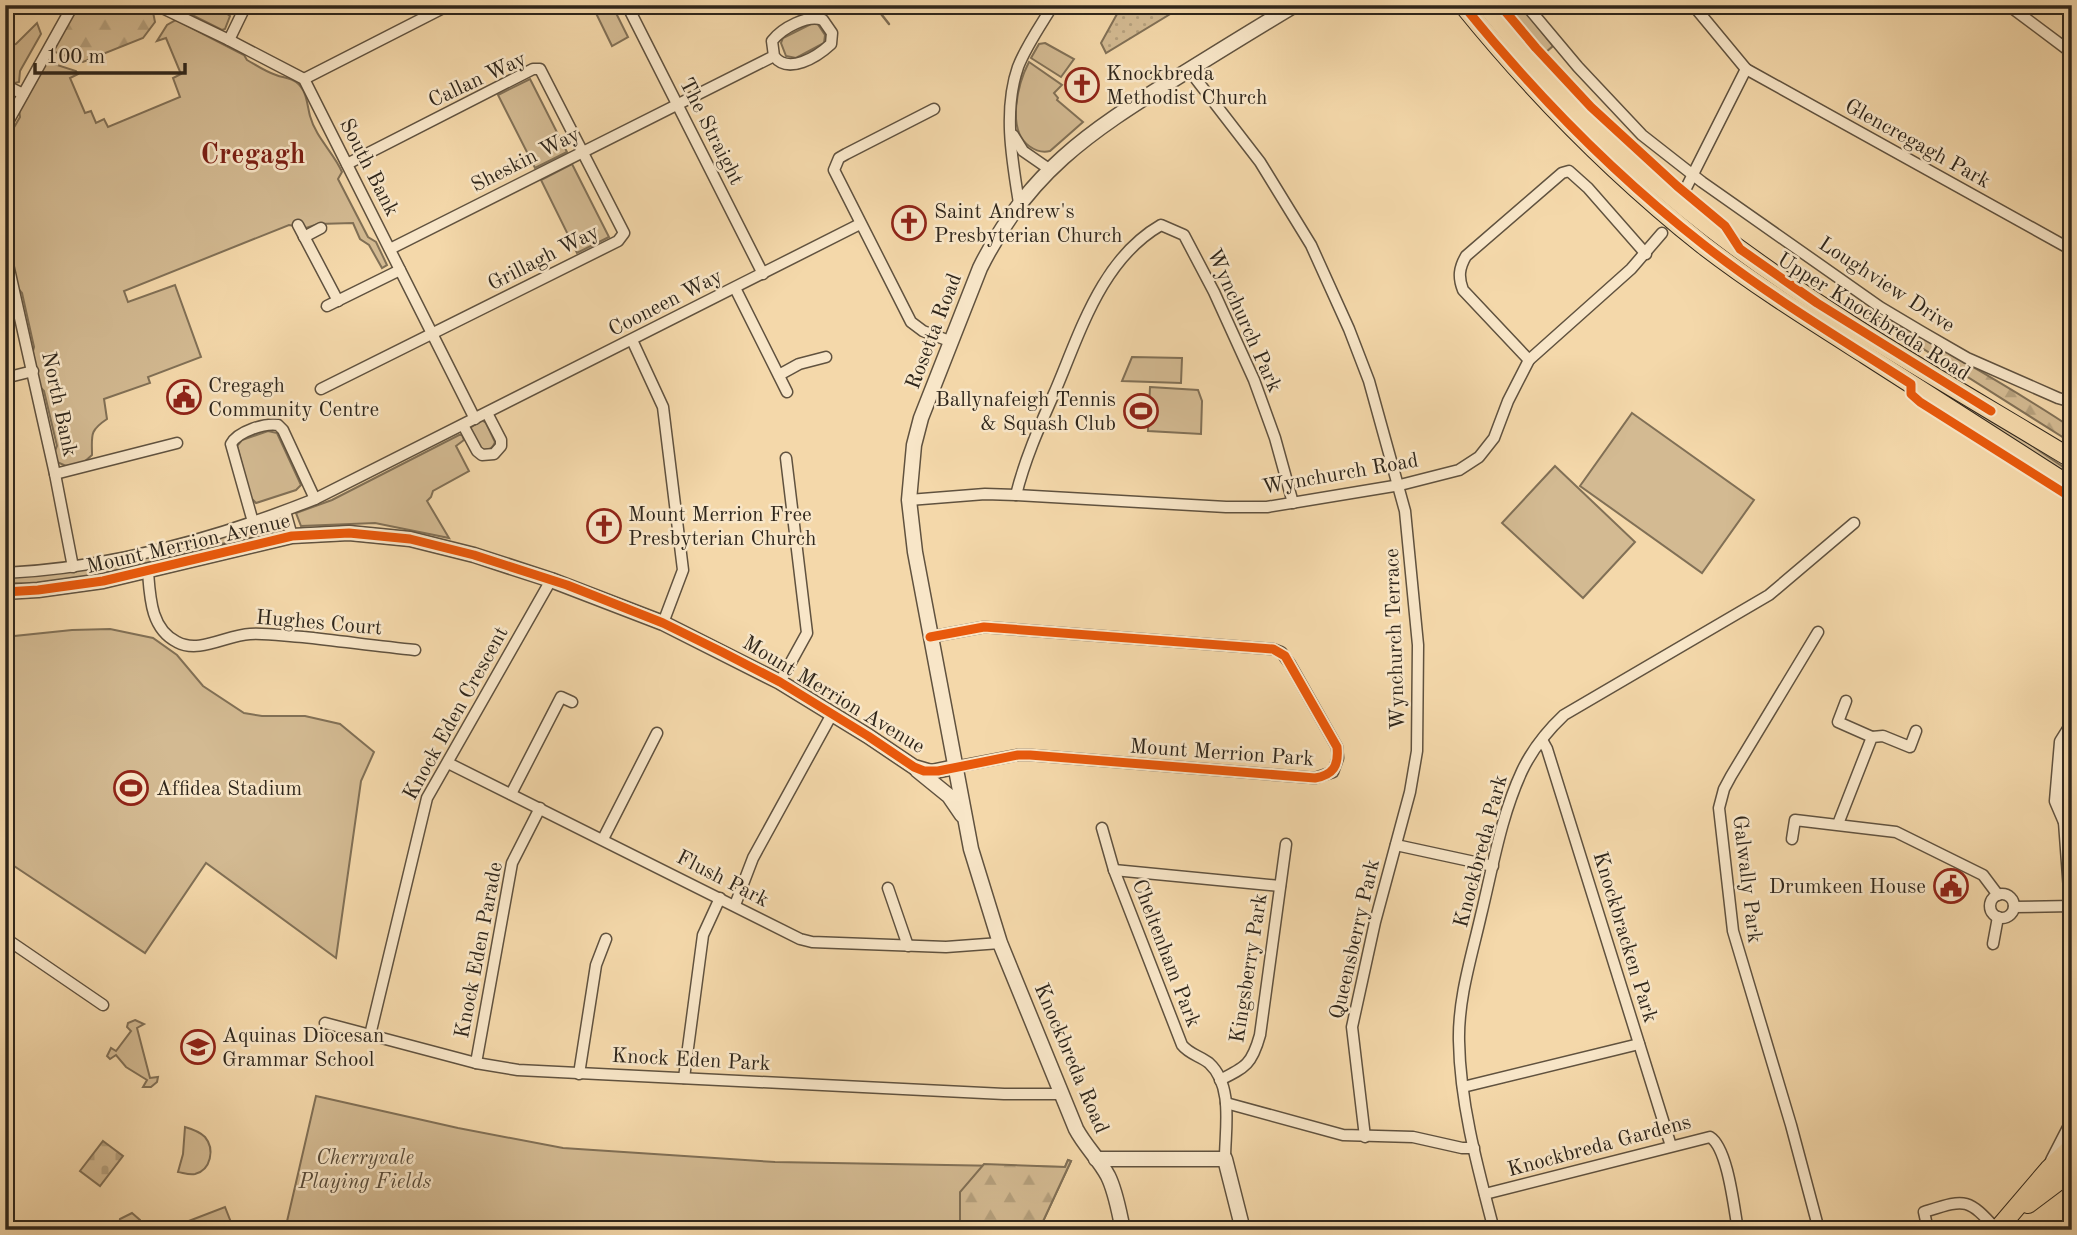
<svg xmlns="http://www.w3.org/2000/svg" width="2077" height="1235" viewBox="0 0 2077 1235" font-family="'Old Standard TT',serif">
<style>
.green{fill:#d3ba92;stroke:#817056;stroke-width:2}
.forest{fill:url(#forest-firs);stroke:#817056;stroke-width:2}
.cemetery{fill:url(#cemetery-stones);stroke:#817056;stroke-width:2}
.garden{fill:url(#garden-dots);stroke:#817056;stroke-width:2}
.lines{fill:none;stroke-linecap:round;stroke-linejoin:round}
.stream{stroke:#7d6c53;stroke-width:2.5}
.minor-casing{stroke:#60523f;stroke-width:13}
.tertiary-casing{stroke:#60523f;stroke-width:17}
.primary-casing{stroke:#2f261b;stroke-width:20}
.trunk-casing{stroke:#2f261b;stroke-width:20}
.minor{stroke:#f8e6c8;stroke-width:10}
.tertiary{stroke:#f8e6c8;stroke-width:14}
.primary{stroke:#f4d8aa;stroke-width:18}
.trunk{stroke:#f4d8aa;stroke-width:18}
.cycleway-casing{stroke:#f8e6c8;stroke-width:13}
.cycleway{stroke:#e8590c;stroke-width:9}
.labels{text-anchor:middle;stroke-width:5;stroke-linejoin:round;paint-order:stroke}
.poi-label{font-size:21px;fill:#2f261b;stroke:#f8e6c8;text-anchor:start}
.street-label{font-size:21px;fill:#2f261b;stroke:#f8e6c8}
.park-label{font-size:21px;font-style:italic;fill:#584b39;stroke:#f8e6c8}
.district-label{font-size:28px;font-weight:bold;fill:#7a1f14;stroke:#f8e6c8}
</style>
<defs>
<pattern id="forest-firs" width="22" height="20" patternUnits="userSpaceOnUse" patternTransform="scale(1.75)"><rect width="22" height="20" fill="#d3ba92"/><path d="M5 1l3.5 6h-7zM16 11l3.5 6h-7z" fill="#b5a07d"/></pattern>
<pattern id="cemetery-stones" width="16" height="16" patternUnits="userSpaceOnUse" patternTransform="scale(1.75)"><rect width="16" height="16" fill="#d3ba92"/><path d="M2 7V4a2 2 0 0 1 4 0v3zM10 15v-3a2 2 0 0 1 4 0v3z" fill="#b5a07d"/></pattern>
<pattern id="garden-dots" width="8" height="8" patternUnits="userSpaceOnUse" patternTransform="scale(1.75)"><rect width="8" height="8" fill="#d3ba92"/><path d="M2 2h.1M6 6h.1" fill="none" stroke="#b5a07d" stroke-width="1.8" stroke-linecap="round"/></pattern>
</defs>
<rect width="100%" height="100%" fill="#f4d8aa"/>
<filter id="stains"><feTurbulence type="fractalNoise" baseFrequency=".00286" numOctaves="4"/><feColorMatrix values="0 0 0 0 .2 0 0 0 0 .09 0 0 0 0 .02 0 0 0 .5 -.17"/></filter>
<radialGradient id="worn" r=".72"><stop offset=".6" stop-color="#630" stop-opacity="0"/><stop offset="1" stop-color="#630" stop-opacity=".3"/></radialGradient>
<g class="green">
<path d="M172,5H230L226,13L230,16L225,29L222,30Z"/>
<path d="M592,5H612L628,37L612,46Z"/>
<path d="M1506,5H1520L1553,46L1546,52Z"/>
<path d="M176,20L244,55L247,60C256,65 266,72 276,75C283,78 289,77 296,82C307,90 307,105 310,116C316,138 334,153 342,172L338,179L368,237L376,242L387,265L382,268L369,245L360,239L353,223L318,224L306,228L289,225L124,291L128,302L175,285L201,357L148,377L150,383L104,399L107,419C89,431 92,435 92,455L83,463L66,466L57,462L54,453L57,446L44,391C34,382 30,359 34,347L22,293L15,285L8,253L11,245L5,220V143L20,117L19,109L43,64L48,62L76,71L78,74L70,78L85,113L91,111L96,123L104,119L108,127L180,97L173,78L181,74L166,38L157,41L167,25Z"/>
<path d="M37,23L41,34L20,71L19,82L15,83L11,80L13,75L5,71V48L16,44Z"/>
<path d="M817,23L825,35L824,43L796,58L786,56L781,43L783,38L811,24Z"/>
<path d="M1045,43L1074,59L1061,77L1031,58L1039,44Z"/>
<path d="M1029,62L1062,85L1054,93L1058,98L1057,100L1083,122L1050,151C1043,153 1036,151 1029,146C1006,129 1018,83 1029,62Z"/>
<path d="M530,79L567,152L535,168L498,95Z"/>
<path d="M572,164L609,237L577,253L541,180Z"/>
<path d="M1862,337L1978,409L2072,473V478L1859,343Z"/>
<path d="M1132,357L1182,358L1181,383L1122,381Z"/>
<path d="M1150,387L1198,390L1202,401L1201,434L1148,431Z"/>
<path d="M1632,413L1754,500L1702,573L1580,486Z"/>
<path d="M482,420L486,423L495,442C492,450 487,451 479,449L470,428Z"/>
<path d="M268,431L277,433L301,485L296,490L256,503L251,498L237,446L242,440Z"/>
<path d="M459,435H462L464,440L456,446L469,471L433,491L431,497L427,501L449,538L375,523L301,526L296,513L332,500Z"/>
<path d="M1555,466L1635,542L1583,598L1502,523Z"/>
<path d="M270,520L277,524V530L274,532L234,543L209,544L208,541Z"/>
<path d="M189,546L190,550C151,565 112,574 70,579C47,582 27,586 5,582V577Z"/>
<path d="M110,629L153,638L177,655L203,686L244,713L262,716H305L340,724L374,752L361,781L336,958L206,863L145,953L5,860V637L72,630Z"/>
<path d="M135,1020L144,1024L137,1028L150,1078L158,1077L157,1082L151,1087H143L147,1080L126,1067L116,1055L110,1059L107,1056L111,1048L116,1051L131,1031L127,1027L128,1023Z"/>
<path d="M316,1096L458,1128L563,1148L775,1162L1065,1167L1068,1160L1071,1161L1039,1230H285Z"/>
<path d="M185,1127C192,1129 200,1132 205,1137C215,1149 211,1170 195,1174C189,1175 184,1173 178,1172L183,1154Z"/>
<path d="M225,1207L234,1230H169L168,1229Z"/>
<path d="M132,1213L140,1220L139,1230H118L120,1219Z"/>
</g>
<g class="forest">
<path d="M80,5H89L93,11L104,7V5H143L153,12L155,22L143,38L83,62L55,52L53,46Z"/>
<path d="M1881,312C1944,352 2010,386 2072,428V443L1876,319Z"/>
<path d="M1068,1160L1071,1161L1039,1230H960V1192L984,1164L1065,1167Z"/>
</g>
<path class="cemetery" d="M103,1141L123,1156L100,1186L80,1171Z"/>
<path class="garden" d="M1122,5H1185L1106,53L1101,43Z"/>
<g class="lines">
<path class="stream" d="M874,5L889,24"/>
<g class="minor-casing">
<g id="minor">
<path d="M156,5L229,40L304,79L475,419"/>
<path d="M627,5L763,274"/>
<path d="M1526,5L1578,67L1642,135L1702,182L1880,307L1922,332L1967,358L2058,398L2072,402"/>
<path d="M2008,5L2072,53"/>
<path d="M229,40L246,5"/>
<path d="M1746,69L2072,250"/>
<path d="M1189,70L1260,162L1311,245L1349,329L1369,381L1405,511L1418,645L1417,751L1410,792L1375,922L1352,1027L1365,1137"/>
<path d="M304,79L449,5"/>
<path d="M5,85L23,94"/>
<path d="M934,109L846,154L839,158L834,170L911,322L923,331L952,342"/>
<path d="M5,127L73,5"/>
<path d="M1013,135L1023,151L1049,169"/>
<path d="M1679,202L1746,69L1693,5"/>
<path d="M1019,203C1012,160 1003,110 1018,67C1026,46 1041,25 1053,5"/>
<path d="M298,225L338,301"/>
<path d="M304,237L321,228"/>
<path d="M390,249L774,56L772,41C782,28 808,14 823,20L832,33L831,44C817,57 788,75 774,56"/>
<path d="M5,251L55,474L73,567"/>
<path d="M735,288L787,392"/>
<path d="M327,306L400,270"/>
<path d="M632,340L663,407L683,570L663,623"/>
<path d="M1529,360L1463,290C1458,277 1459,268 1466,256L1562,173L1569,171L1588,188L1646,254"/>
<path d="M779,375L799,364L826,357"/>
<path d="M5,378L33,371"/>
<path d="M321,389L618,241L624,233L540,69H533L347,164"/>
<path d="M463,425L477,451L482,455L494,454L501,446V440L487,413"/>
<path d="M55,474L177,443"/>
<path d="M1016,495C1025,458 1041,423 1056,389C1081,330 1102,259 1161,225L1184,235L1214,292L1254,380L1275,438L1293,503"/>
<path d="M909,500L985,494L1016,495L1226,507H1267L1400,485L1459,470L1479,457L1494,438L1508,401L1529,360L1631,269L1662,233"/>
<path d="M285,511L292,536"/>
<path d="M253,522L231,444C238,431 265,423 278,425L283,430L315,499"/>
<path d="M148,572C150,598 151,629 177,642C199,654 227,635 250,634C267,633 285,636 303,637C340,641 377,646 415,650"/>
<path d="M5,573C112,568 217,538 315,499L860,224"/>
<path d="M1818,632L1731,776L1724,789L1719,808L1733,931L1791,1125L1819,1230"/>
<path d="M930,637L984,627L1273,649L1281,652L1290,664L1337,747L1338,758L1333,772L1315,778L1030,755H1018L955,767"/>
<path d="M780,682L807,633L786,458"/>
<path d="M1846,701L1838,722L1872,737"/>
<path d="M1542,740L1547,749L1671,1146"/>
<path d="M448,763L800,939L812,942L946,947L1000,943"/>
<path d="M511,794L561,697L572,702"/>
<path d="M1838,824L1872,737L1883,736L1910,747L1916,731"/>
<path d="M1102,828L1114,870L1182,1045C1189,1054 1200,1056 1209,1063C1234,1086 1225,1129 1225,1159"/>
<path d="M603,839L657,733"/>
<path d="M1792,839L1795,820L1896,832L1983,875L1998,895"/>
<path d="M1396,845L1493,866"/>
<path d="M1114,870L1280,886"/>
<path d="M888,888L908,946"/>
<circle cx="2002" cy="906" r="12"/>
<path d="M735,905L753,858L832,714"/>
<path d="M2014,907L2072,906"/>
<path d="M5,938L103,1005"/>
<path d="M1993,944L1998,917"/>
<path d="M325,1023L476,1063L518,1070L1004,1094H1061"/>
<path d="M370,1035L427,798L551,580"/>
<path d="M476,1063L512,863L540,808"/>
<path d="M579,1074L596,965L606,939"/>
<path d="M684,1078L703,935L720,898"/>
<path d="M1220,1080C1246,1067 1252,1064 1260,1035L1286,844"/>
<path d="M1463,1087L1639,1044"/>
<path d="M1226,1103L1343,1135L1413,1137L1462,1148H1474"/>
<path d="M1485,1194L1710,1137C1728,1148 1734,1209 1738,1230"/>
<path d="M1494,1230C1478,1169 1460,1104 1459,1041C1458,998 1472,955 1481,915C1493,866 1501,816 1522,771C1532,750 1547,731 1564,715L1769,595L1854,523"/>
<path d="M1928,1230L1924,1212C1966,1199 1967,1197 1997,1230"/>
<path d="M2049,1230L2051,1228"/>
</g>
</g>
<g class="tertiary-casing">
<g id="tertiary">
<path d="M5,592L38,590L103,581L292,536L349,533L410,539L474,555L551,580L663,623L780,682L868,736L914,767L931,772L955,767"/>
<path d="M2072,726L2062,742L2057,801L2066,822L2072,904"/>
<path d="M917,770L949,796L962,815"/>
<path d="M2066,822L2070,808L2072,789"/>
<path d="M1096,1159H1225L1243,1230"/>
<path d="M2053,1161L2072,1124"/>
<path d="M1123,1230C1119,1212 1116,1192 1108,1176C1099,1159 1085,1146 1076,1129L1000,943L971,849L915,552L909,500L914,445L921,418L980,268C1027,173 1089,132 1176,78C1216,53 1255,29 1295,5"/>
</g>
</g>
<g class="primary-casing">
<g id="primary">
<path d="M2028,1204L2072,1171"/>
<path d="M1997,1230L2049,1169L2072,1147"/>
</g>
</g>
<g class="trunk-casing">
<g id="trunk">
<path d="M1463,5C1535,94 1614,174 1703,245C1755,285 1811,320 1866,355C1934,399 2003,443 2072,487"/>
<path d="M1486,5C1552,87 1628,163 1711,228C1824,315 1950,385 2072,459"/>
</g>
</g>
<use href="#minor" class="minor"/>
<use href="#tertiary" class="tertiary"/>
<use href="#primary" class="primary"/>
<use href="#trunk" class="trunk"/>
<g class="cycleway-casing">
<g id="cycleway">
<path d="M1463,5C1535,94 1614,175 1704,245C1769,296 1841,339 1911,384V394L1920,402L2072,498"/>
<path d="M1500,5L1536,48L1591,107L1677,186L1725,226L1740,249L1817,303L1991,411"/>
<path d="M5,592L38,590L103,581L292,536L349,533L410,539L474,555L567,585L663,623L722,652L780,682L868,736L914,767L924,771H938L1018,755H1030L1315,778C1333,775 1339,766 1337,747L1285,656L1273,649L984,627L930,637"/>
</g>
</g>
<use href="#cycleway" class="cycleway"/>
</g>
<defs>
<g id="church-ring" transform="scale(1.75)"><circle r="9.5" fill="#f8e6c8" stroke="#8f2418" stroke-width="1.5"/><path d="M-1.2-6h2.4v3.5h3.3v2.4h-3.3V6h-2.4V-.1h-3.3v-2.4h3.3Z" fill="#8f2418"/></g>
<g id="civic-ring" transform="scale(1.75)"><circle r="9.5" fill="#f8e6c8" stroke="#8f2418" stroke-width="1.5"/><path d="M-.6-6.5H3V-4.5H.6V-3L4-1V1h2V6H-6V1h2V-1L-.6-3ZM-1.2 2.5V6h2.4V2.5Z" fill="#8f2418"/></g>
<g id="stadium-ring" transform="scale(1.75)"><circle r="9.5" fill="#f8e6c8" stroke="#8f2418" stroke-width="1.5"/><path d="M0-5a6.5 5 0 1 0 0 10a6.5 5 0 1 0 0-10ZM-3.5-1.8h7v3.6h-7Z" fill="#8f2418"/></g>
<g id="school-ring" transform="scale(1.75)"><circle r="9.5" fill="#f8e6c8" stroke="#8f2418" stroke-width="1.5"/><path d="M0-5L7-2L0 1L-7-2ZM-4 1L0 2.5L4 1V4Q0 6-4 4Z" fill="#8f2418"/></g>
</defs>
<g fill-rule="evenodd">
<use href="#church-ring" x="1082" y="85"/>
<use href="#church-ring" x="909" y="223"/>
<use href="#civic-ring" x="184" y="397"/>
<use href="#stadium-ring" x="1141" y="411"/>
<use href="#church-ring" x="604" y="526"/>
<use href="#stadium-ring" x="131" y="788"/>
<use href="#civic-ring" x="1951" y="886"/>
<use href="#school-ring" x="198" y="1047"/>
</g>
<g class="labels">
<g class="poi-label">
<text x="1106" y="80">Knockbreda<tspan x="1106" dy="24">Methodist Church</tspan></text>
<text x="934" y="218">Saint Andrew's<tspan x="934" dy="24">Presbyterian Church</tspan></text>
<text x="208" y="392">Cregagh<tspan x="208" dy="24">Community Centre</tspan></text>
<text x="1116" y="406" text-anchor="end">Ballynafeigh Tennis<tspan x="1116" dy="24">&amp; Squash Club</tspan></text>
<text x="628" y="521">Mount Merrion Free<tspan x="628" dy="24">Presbyterian Church</tspan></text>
<text x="156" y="795">Affidea Stadium</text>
<text x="1926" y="893" text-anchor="end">Drumkeen House</text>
<text x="222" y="1042">Aquinas Diocesan<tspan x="222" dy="24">Grammar School</tspan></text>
</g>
<g class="street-label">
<text transform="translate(477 79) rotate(-25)" y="7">Callan Way</text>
<text transform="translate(712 131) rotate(63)" y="7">The Straight</text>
<text transform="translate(1918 143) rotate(29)" y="7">Glencregagh Park</text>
<text transform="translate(525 159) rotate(-27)" y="7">Sheskin Way</text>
<text transform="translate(370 167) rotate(63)" y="7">South Bank</text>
<text transform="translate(543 257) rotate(-27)" y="7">Grillagh Way</text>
<text transform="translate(1887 284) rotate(33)" y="7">Loughview Drive</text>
<text transform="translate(665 302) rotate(-27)" y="7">Cooneen Way</text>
<text transform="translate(1874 316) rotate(32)" y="7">Upper Knockbreda Road</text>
<text transform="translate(1245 320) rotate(66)" y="7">Wynchurch Park</text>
<text transform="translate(933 331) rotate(-69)" y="7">Rosetta Road</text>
<text transform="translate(60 404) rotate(78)" y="7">North Bank</text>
<text transform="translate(1340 473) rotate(-10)" y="7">Wynchurch Road</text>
<text transform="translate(188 543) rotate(-13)" y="7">Mount Merrion Avenue</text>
<text transform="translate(319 622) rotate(5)" y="7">Hughes Court</text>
<text transform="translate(1394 639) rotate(-92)" y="7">Wynchurch Terrace</text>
<text transform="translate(834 694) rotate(31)" y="7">Mount Merrion Avenue</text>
<text transform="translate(455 713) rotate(-61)" y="7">Knock Eden Crescent</text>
<text transform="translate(1222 752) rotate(4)" y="7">Mount Merrion Park</text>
<text transform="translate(1480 851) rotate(-75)" y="7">Knockbreda Park</text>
<text transform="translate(723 878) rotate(27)" y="7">Flush Park</text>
<text transform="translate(1748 879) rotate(83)" y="7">Galwally Park</text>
<text transform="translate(1626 937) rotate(73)" y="7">Knockbracken Park</text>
<text transform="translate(1354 939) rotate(-77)" y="7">Queensberry Park</text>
<text transform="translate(478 950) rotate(-79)" y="7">Knock Eden Parade</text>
<text transform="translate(1167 953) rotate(69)" y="7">Cheltenham Park</text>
<text transform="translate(1248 968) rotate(-81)" y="7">Kingsberry Park</text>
<text transform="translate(1072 1058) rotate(67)" y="7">Knockbreda Road</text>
<text transform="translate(691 1059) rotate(3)" y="7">Knock Eden Park</text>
<text transform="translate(1599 1145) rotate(-15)" y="7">Knockbreda Gardens</text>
</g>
<g class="park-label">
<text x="365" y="1164">Cherryvale<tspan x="365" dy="24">Playing Fields</tspan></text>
</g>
<g class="district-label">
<text x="253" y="163">Cregagh</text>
</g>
</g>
<rect width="2077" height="1235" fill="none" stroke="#f4d8aa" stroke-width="28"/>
<rect x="7" y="7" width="2063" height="1221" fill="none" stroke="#2f261b" stroke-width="3.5"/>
<rect x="14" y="14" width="2049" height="1207" fill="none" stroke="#2f261b" stroke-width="2"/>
<path d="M35 63v10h150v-10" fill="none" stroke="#2f261b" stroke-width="3.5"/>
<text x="46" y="63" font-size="21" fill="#2f261b" stroke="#f8e6c8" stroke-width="5" paint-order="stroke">100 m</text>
<rect width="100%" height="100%" filter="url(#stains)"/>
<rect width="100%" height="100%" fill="url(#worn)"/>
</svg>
